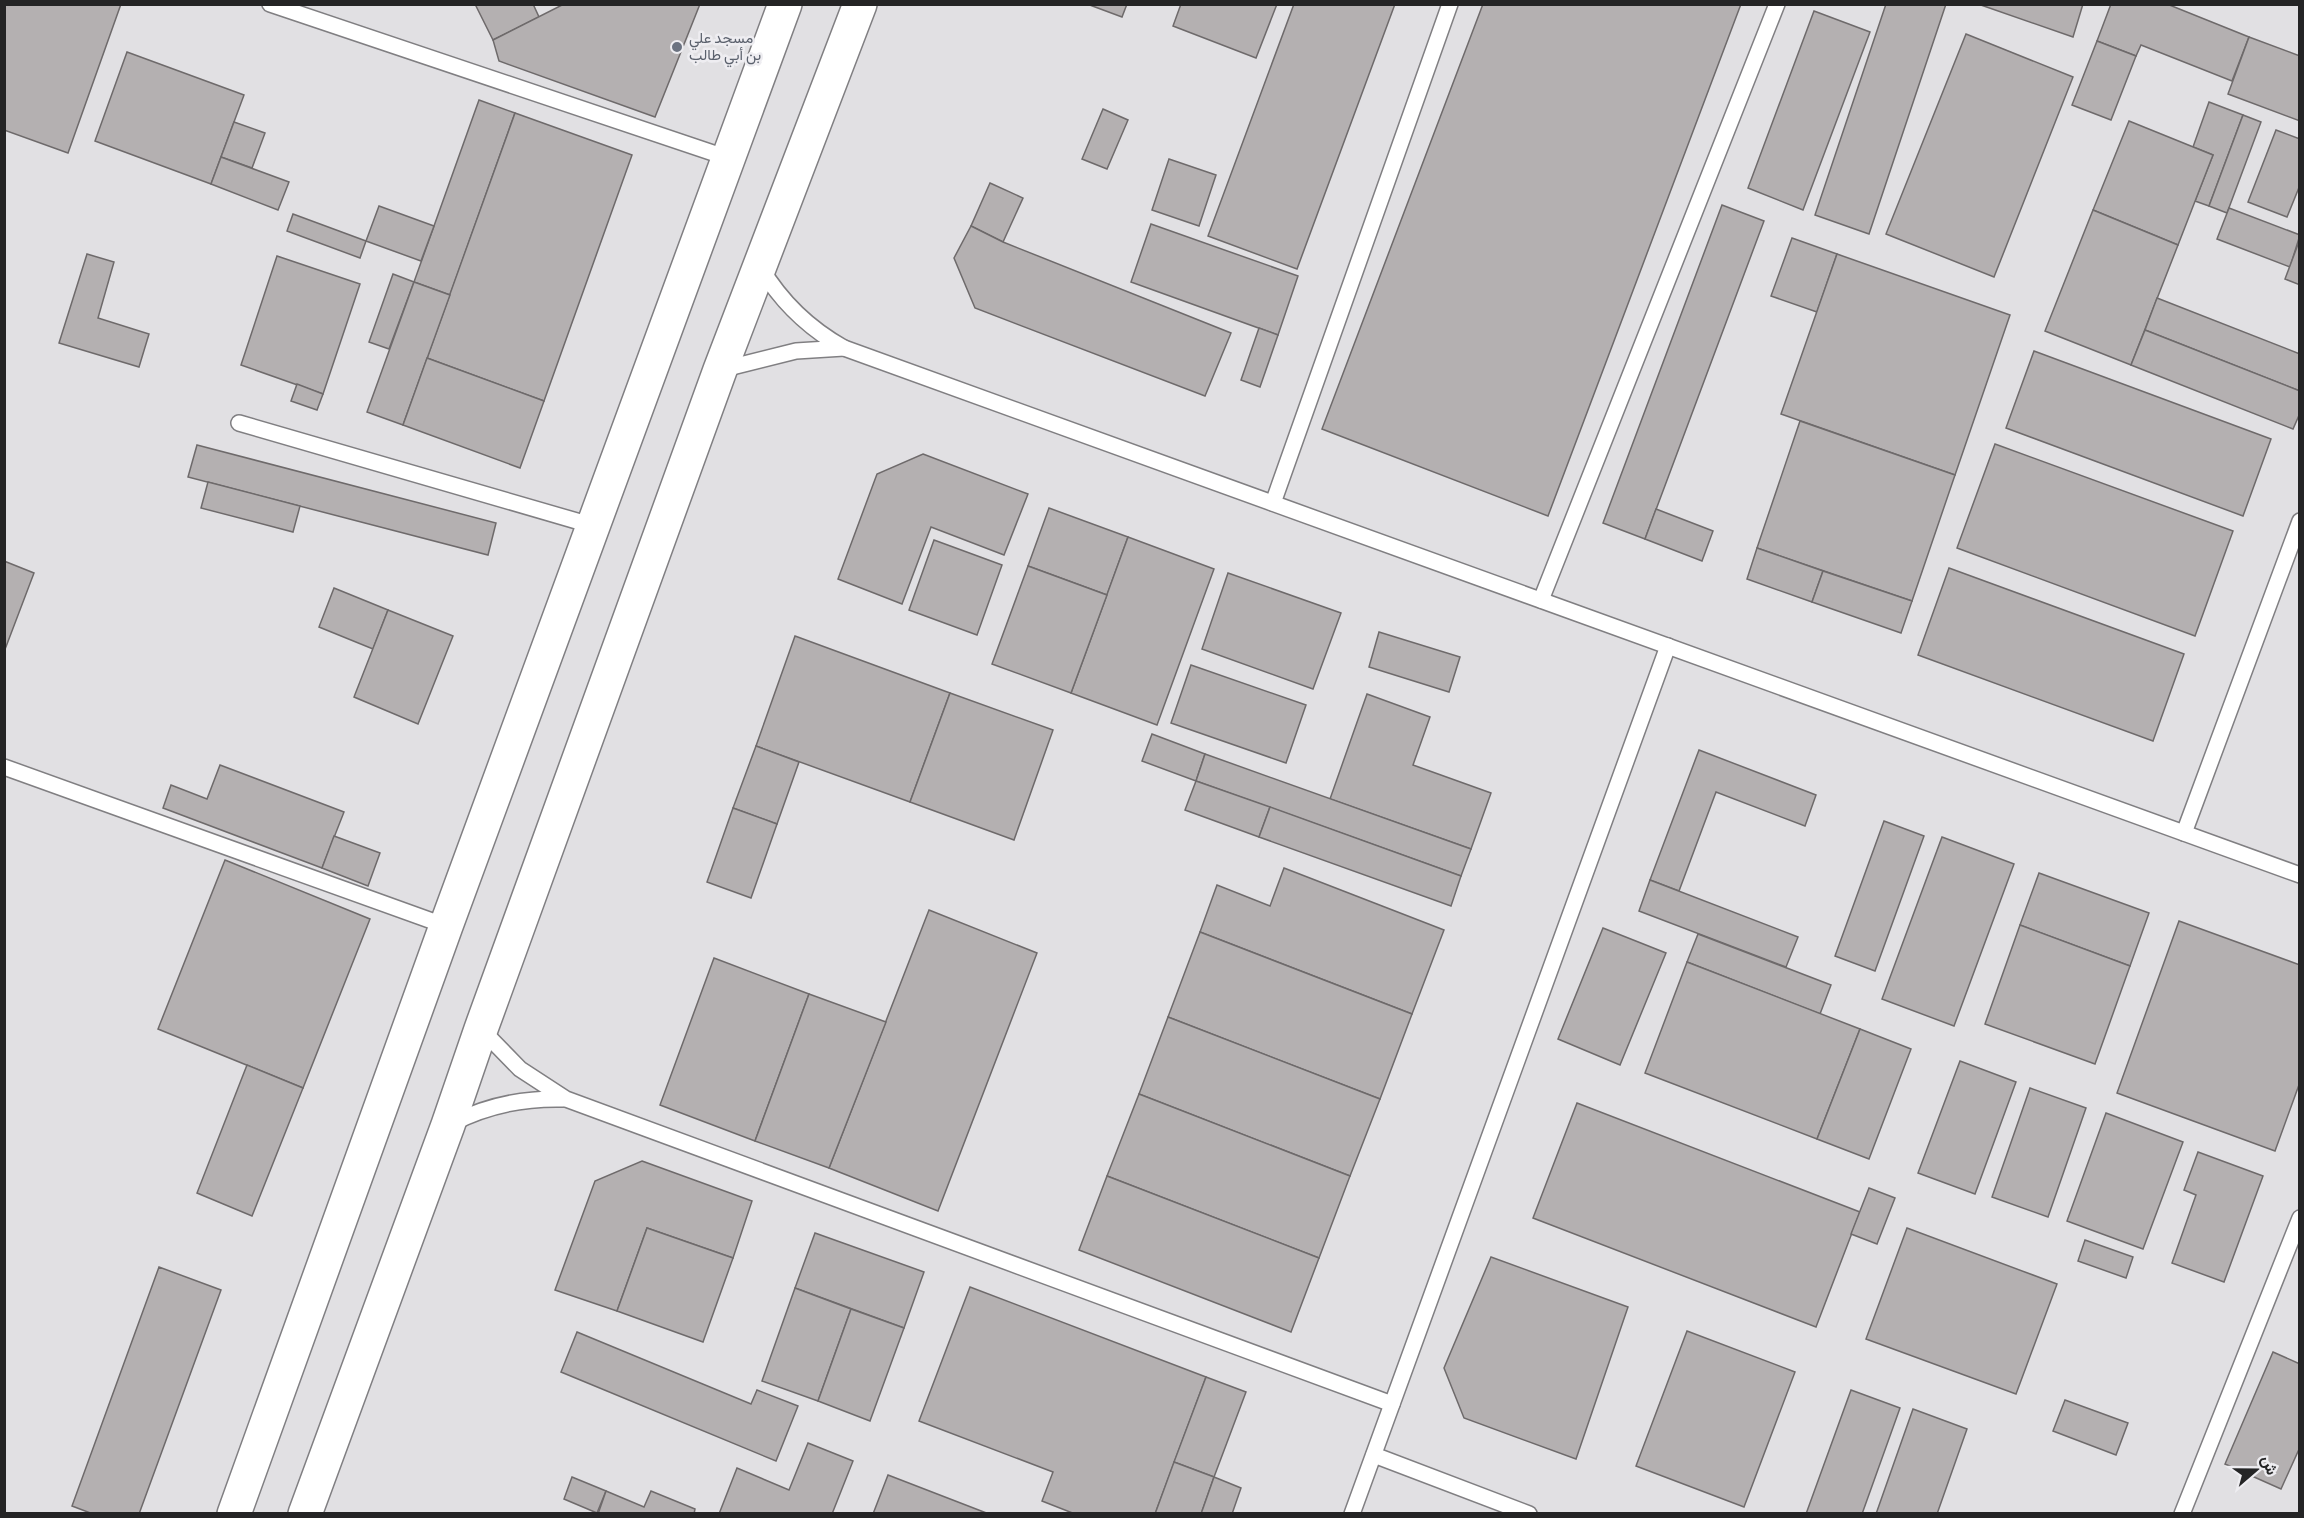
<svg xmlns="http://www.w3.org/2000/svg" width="2304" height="1518" viewBox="0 0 2304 1518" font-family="'Source Sans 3',Vazirmatn,sans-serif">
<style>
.building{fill:#b4b0b1;stroke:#6e6a6b;stroke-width:1.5}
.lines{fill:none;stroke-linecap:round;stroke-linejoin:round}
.lane-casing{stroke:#807f82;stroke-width:18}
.secondary-casing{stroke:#807f82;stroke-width:36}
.lane{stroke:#fff;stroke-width:15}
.secondary{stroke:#fff;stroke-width:33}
.worship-dot{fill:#6b7280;stroke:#eeedf1;stroke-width:2}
.labels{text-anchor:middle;stroke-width:5;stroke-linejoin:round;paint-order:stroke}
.worship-label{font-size:15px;fill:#5b616d;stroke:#eeedf1;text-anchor:start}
</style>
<rect width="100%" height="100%" fill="#e1e0e3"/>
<g class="building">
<path d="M4,4H121L68,153L4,130Z"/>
<path d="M475,4H533L539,17L493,40Z"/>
<path d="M564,4H700L655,117L499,61L493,40Z"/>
<path d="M1087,4H1127L1122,17Z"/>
<path d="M1181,4H1277L1256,58L1173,26Z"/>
<path d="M1294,4H1395L1297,269L1208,236Z"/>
<path d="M1483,4H1741L1548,516L1322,429Z"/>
<path d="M1886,4H1946L1869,234L1815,215Z"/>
<path d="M1978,4H2083L2073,37Z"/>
<path d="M2111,4H2167L2249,37L2232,81L2141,45L2136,56L2097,41Z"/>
<path d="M1814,11L1870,32L1803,210L1748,188Z"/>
<path d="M1966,34L2073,77L1994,277L1886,234Z"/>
<path d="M2249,37L2300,56V121L2228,94Z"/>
<path d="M2097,41L2136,56L2111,120L2072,105Z"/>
<path d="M127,52L244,95L211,184L95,141Z"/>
<path d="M479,100L515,113L450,295L414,282Z"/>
<path d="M2209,102L2243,115L2209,206L2195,201L2213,155L2193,147Z"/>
<path d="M1103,109L1128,120L1107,169L1082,159Z"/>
<path d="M515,113L632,155L544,401L427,358Z"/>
<path d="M2243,115L2261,122L2227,213L2209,206Z"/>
<path d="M2129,121L2213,155L2178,245L2093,210Z"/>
<path d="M234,122L265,133L252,168L221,157Z"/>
<path d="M2276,130L2300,139V185L2287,217L2248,202Z"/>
<path d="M221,157L289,182L278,210L211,184Z"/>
<path d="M1169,159L1216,175L1199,226L1152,210Z"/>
<path d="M990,183L1023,198L1003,242L971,226Z"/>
<path d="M1722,205L1764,221L1645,539L1603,523Z"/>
<path d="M379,206L434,226L421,261L366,241Z"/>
<path d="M2229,208L2300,235L2290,267L2217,239Z"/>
<path d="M2093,210L2178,245L2131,365L2045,331Z"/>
<path d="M293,214L366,241L360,258L287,231Z"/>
<path d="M1151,224L1298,276L1278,335L1131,282Z"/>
<path d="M971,226L1003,242L1231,333L1205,396L975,308L954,258Z"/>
<path d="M1792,238L1837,254L1817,312L1771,296Z"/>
<path d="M2300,239V285L2285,279Z"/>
<path d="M87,254L114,262L98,318L149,334L139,367L59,343Z"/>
<path d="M1837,254L2010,315L1955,475L1781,414Z"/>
<path d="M277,256L360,284L323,394L241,365Z"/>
<path d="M393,274L414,282L389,349L369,342Z"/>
<path d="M414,282L450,295L403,425L367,412Z"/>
<path d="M2157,298L2300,354V391L2145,330Z"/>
<path d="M1259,328L1278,335L1260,387L1241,380Z"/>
<path d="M2145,330L2300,391V413L2293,429L2131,365Z"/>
<path d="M2034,351L2271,439L2243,516L2006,428Z"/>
<path d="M427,358L544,401L520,468L403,425Z"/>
<path d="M297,384L323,394L317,410L291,401Z"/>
<path d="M1800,421L1955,475L1912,601L1757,548Z"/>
<path d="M1995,444L2233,531L2195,636L1957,548Z"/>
<path d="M197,445L496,523L488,555L188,477Z"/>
<path d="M923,454L1028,494L1004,555L931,527L902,604L838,579L877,474Z"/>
<path d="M208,482L300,506L293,532L201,508Z"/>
<path d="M1049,508L1128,537L1107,595L1028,566Z"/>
<path d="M1656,509L1713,531L1702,561L1645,539Z"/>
<path d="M1128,537L1214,569L1157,725L1071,693Z"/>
<path d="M934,540L1002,565L977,635L909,610Z"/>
<path d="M1757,548L1823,571L1812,602L1747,579Z"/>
<path d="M4,561L34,573L4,652Z"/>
<path d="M1028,566L1107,595L1071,693L992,664Z"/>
<path d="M1949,568L2184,654L2153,741L1918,655Z"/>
<path d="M1823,571L1912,601L1901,633L1812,602Z"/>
<path d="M1228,573L1341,613L1313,689L1202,649Z"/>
<path d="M334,588L388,610L373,649L319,627Z"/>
<path d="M388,610L453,636L418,724L354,697Z"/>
<path d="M1379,632L1460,657L1449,692L1369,667Z"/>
<path d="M795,636L950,693L910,802L756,746Z"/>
<path d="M1191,665L1306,705L1286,763L1171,723Z"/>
<path d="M950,693L1053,730L1014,840L910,802Z"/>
<path d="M1367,694L1430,717L1413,765L1491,793L1471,849L1330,799Z"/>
<path d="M1152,734L1205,754L1196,781L1142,761Z"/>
<path d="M756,746L799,762L777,824L733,808Z"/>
<path d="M1699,750L1816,795L1805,826L1716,792L1679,891L1650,880Z"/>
<path d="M1205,754L1471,849L1461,876L1196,781Z"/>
<path d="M220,765L344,812L322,868L163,808L171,785L207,799Z"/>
<path d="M1196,781L1270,807L1259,837L1185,810Z"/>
<path d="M1270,807L1461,876L1451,906L1259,837Z"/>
<path d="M733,808L777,824L751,898L707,882Z"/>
<path d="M1884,821L1924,836L1875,971L1835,956Z"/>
<path d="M334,836L380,853L368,886L322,868Z"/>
<path d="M1942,837L2014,864L1954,1026L1882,999Z"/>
<path d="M225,860L370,919L303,1088L158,1029Z"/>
<path d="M1284,868L1444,930L1412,1014L1200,932L1217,885L1270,906Z"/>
<path d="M2039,873L2149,913L2130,966L2020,925Z"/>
<path d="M1650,880L1798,937L1786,967L1639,911Z"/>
<path d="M929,910L1037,953L938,1211L829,1168Z"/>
<path d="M2179,921L2300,965V1082L2275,1151L2117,1093Z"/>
<path d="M2020,925L2130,966L2095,1064L1985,1024Z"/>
<path d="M1603,928L1666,953L1620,1065L1558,1039Z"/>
<path d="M1200,932L1412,1014L1380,1099L1168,1017Z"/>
<path d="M1698,934L1831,985L1820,1014L1687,962Z"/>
<path d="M714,958L809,994L755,1141L660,1105Z"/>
<path d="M1687,962L1860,1029L1817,1139L1645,1073Z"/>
<path d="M809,994L886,1022L829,1168L755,1141Z"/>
<path d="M1168,1017L1380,1099L1350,1176L1139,1094Z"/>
<path d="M1860,1029L1911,1049L1869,1159L1817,1139Z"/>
<path d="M1960,1061L2016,1082L1975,1194L1918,1173Z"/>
<path d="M247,1065L303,1088L252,1216L197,1193Z"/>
<path d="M2030,1088L2086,1108L2048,1217L1992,1197Z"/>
<path d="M1139,1094L1350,1176L1319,1258L1107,1176Z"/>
<path d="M1577,1103L1860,1212L1816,1327L1533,1218Z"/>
<path d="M2106,1113L2183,1142L2143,1249L2067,1221Z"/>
<path d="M2198,1152L2263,1176L2224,1282L2172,1263L2196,1195L2184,1190Z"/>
<path d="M642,1161L752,1201L733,1258L647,1228L617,1311L555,1290L595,1181Z"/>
<path d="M1107,1176L1319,1258L1291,1332L1079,1250Z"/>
<path d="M1869,1188L1895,1198L1877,1244L1851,1234Z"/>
<path d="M647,1228L733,1258L703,1342L617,1311Z"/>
<path d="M1907,1228L2057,1284L2016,1394L1866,1339Z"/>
<path d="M815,1233L924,1272L904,1328L795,1288Z"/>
<path d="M2085,1240L2133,1257L2126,1278L2078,1261Z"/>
<path d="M1491,1257L1628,1307L1576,1459L1464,1418L1444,1368Z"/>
<path d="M159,1267L221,1290L139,1514H93L72,1506Z"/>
<path d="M970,1287L1206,1377L1155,1514H1075L1042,1501L1053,1472L919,1421Z"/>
<path d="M795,1288L851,1309L818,1401L762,1381Z"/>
<path d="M851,1309L904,1328L870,1421L818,1401Z"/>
<path d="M1687,1331L1795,1372L1744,1507L1636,1466Z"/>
<path d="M577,1332L751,1404L757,1390L798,1406L776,1461L561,1372Z"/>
<path d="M2273,1352L2300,1364V1447L2281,1489L2225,1464Z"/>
<path d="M1206,1377L1246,1392L1214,1477L1174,1462Z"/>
<path d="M1851,1390L1900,1408L1862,1514H1806Z"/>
<path d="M2065,1400L2128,1423L2116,1455L2053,1431Z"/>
<path d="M1913,1409L1967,1429L1937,1514H1876Z"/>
<path d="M808,1443L853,1461L832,1514H719L737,1468L789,1490Z"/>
<path d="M1174,1462L1214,1477L1201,1514H1155Z"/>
<path d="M888,1475L989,1514H873Z"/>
<path d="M572,1477L606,1491L597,1513L564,1499Z"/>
<path d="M1214,1477L1241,1488L1232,1514H1201Z"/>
<path d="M606,1491L644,1507L651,1491L695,1509L694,1514H598Z"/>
</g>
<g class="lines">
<g class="lane-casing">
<g id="lane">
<path d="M270,4L728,158"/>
<path d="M761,268C782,303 808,328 844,348L2300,875"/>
<path d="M720,370L796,351L844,348"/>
<path d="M239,423L594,526"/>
<path d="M1273,503L1450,4"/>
<path d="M1541,600L1777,4"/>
<path d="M4,767L446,926"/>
<path d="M2184,833L2300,521"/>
<path d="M481,1029L520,1069L566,1099L1392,1404"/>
<path d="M453,1123C488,1105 523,1098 563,1099"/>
<path d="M1374,1455L1529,1514"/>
<path d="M1352,1514L1668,646"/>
<path d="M2182,1514L2300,1218"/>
</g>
</g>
<g class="secondary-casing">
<g id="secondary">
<path d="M234,1514L446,926L785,4"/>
<path d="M305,1514L448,1125L481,1029L720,370L860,4"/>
</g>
</g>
<use href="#lane" class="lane"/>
<use href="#secondary" class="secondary"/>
</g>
<circle class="worship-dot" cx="677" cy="47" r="6"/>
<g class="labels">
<g class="worship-label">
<text x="689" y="43">مسجد علي<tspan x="689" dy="17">بن أبي طالب</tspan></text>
</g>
</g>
<rect width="2304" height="1518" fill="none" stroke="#242425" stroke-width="12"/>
<g transform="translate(2256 1470) rotate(70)" stroke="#eeedf1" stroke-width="4.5" paint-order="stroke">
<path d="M0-4.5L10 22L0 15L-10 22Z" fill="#242425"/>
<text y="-9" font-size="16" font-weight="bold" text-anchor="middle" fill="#242425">ش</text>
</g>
</svg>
